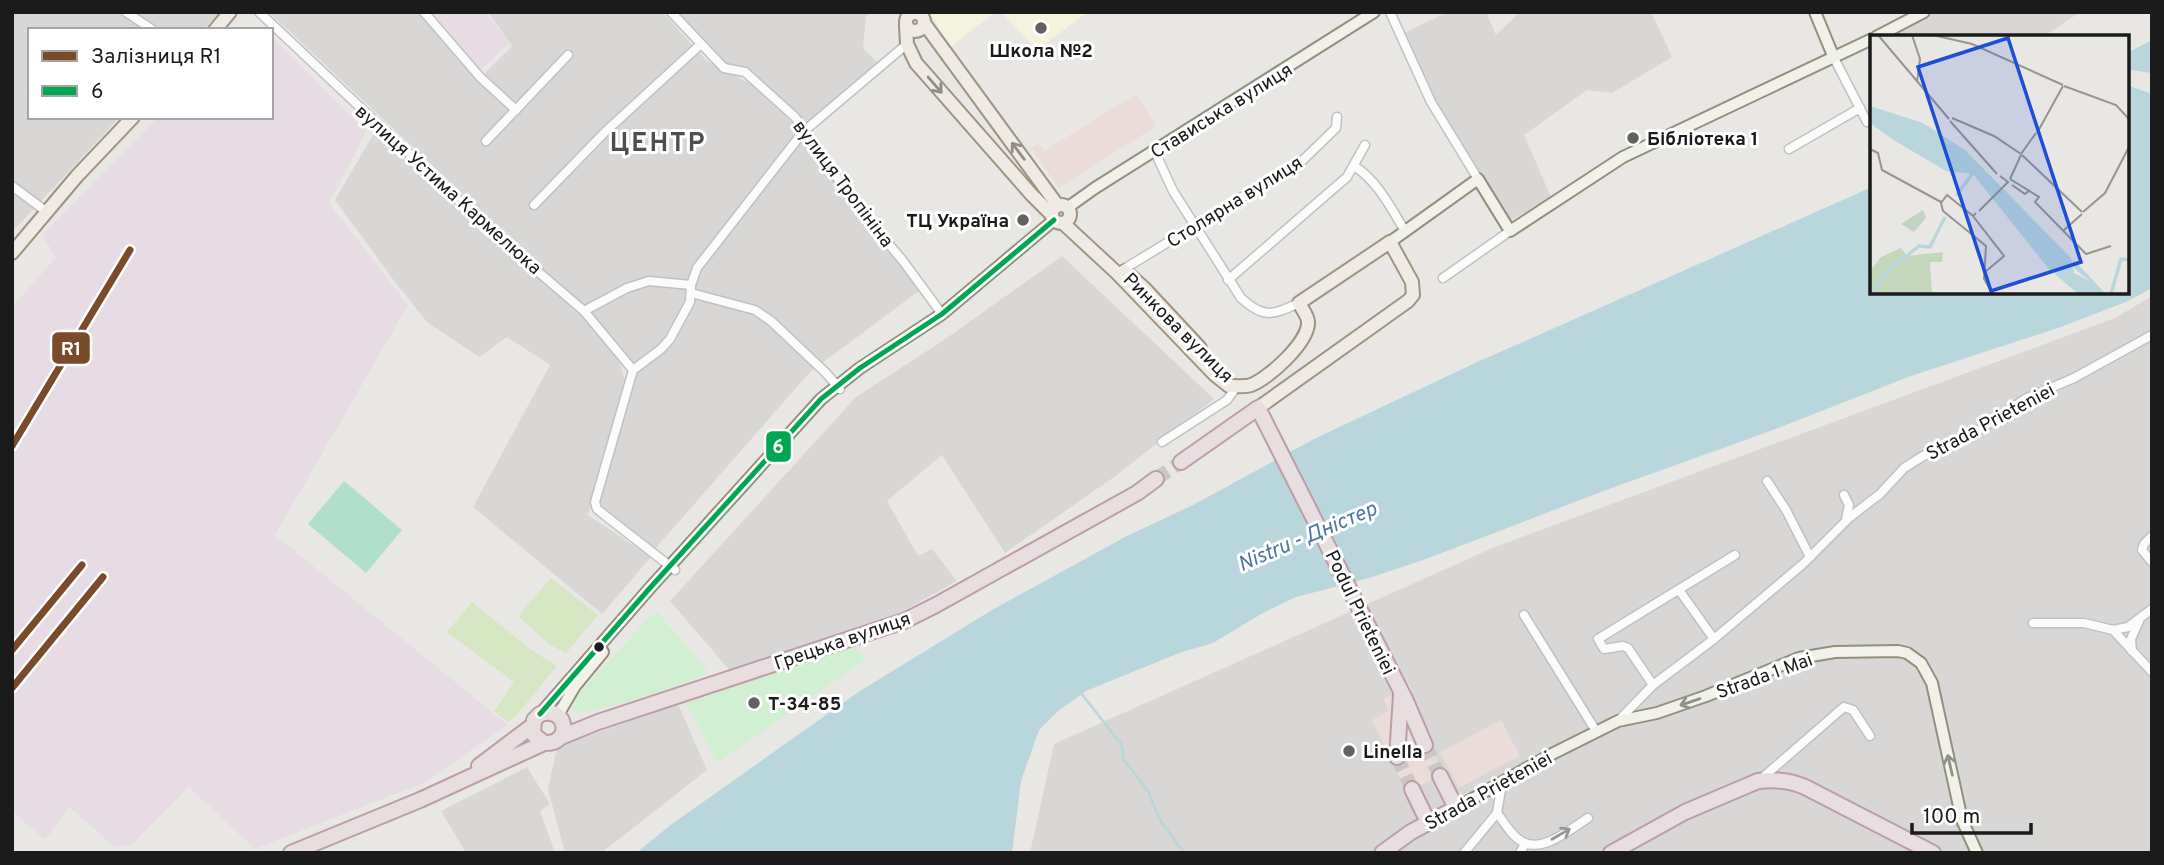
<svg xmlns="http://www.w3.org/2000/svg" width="2164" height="865" viewBox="0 0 2164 865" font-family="Overpass,sans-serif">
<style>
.residential{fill:#d8d7d5}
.commercial{fill:#ebdbd9}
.industrial{fill:#e7dce3}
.education{fill:#f4f3de}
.grass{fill:#d6e6c3}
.park{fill:#d1efd1}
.pitch{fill:#b0dfcb}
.water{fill:#b8d6dc}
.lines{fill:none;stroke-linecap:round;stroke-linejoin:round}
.stream{stroke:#b8d6dc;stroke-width:2.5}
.highway-tunnel{stroke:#cac8c6;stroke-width:14;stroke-dasharray:14 7;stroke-linecap:butt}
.street-casing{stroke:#c2c1c0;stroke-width:11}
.secondary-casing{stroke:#90917d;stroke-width:14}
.primary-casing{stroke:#9e9482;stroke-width:16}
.highway-casing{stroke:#bd9da7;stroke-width:18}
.street{stroke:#fcfbfb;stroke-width:8}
.secondary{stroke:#f2f1e9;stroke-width:10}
.primary{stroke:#efeae3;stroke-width:12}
.highway{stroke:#e8dedf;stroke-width:14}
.bus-1-casing{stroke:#fff;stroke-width:10}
.bus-1{stroke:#00a651;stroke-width:5}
.rail-1-casing{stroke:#fff;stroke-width:12}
.rail-1{stroke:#7a4b2a;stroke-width:7}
.oneway{stroke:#908d89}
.oneway2{stroke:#91918c}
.oneway3{stroke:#979696}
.poi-dot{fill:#636261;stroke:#fff;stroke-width:2.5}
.bus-dot{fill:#1b1b1b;stroke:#fff;stroke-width:2.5}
.labels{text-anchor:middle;stroke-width:6;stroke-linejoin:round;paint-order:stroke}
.poi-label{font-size:19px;font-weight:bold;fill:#1b1b1b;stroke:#fff;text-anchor:start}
.street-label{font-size:19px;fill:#1b1b1b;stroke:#fff}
.water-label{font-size:21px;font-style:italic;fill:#4a769f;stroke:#fff}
.district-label{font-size:26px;font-weight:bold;letter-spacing:2px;fill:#4e4e4e;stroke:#fff}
.inset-river{fill:none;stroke:#b8d6dc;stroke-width:3.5}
.inset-road{fill:none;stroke:#979594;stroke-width:2}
.view{fill:#1d4ed8;fill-opacity:0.15;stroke:#1d4ed8;stroke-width:3.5}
.inset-edge{fill:none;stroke:#1b1b1b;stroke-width:3.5}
.line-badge{stroke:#fff;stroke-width:2.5}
.badge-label{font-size:19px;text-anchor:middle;font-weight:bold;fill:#fff}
</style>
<rect width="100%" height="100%" fill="#e9e7e4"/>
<g class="residential">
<path d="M12,12H220L203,30H30V117H120L12,232Z"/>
<path d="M269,12H419L477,81L512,46L490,15L492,12H662L706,60L756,87L796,127L821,167L889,248L919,291L810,372L655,549L600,505L599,492L637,377L633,363L583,307Z"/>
<path d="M674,12H871L866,16L863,48L878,63L805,127L746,69L725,65Z"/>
<path d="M1448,12H1486L1496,35L1520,12H1651L1672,57L1612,93L1587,90L1524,135L1551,197L1511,220L1442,118L1404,33Z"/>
<path d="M1937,12H2080L2043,37H1900L1897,32Z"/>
<path d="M374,133L583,316L620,363L626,384L588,515L651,557L602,614L473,507L550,365L507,337L479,357L427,322L395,282L335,200Z"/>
<path d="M1062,256L1214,399L1114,477L1005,553L942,455L887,501L918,556L932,549L957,581L892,617L731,672L670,601L856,397L944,340Z"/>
<path d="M2152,296V853H1030L1054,744L1495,547L2115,318Z"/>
<path d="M678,704L707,770L601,853H565L548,789L557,747Z"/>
<path d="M527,767L550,804L540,811L555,853H466L441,811Z"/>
</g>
<g class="commercial">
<path d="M1136,94L1156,126L1059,188L1031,148L1038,143L1044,151Z"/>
<path d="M1408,683L1413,691L1406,695L1451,788L1441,793L1433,779L1418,786L1414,808L1372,720L1389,710L1383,699L1390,695L1392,698L1407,691L1404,686Z"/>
<path d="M1501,720L1520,756L1459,788L1440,752Z"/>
</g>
<g class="industrial">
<path d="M432,12H489L487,14L509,44L480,70Z"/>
<path d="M271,36L366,132L329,203L408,305L275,535L508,725L423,783L255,849L189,787L132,845L115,847L69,807L45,840L12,811V307L56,257L42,235L158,117H271Z"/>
</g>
<g class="education">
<path d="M929,12H995L951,47Z"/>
<path d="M1001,12H1084L1085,14L1037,50Z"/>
</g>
<g class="grass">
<path d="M551,578L598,615L566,653L550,645L518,616Z"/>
<path d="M472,602L530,649L557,666L516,716L508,722L494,711L514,682L447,632Z"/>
</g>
<g class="park">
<path d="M657,612L705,667L707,673C694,683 594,713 576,713L572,709L576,697L648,619Z"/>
<path d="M852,645L866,659L717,763L686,703Z"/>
</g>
<path class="pitch" d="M344,481L402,530L366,573L308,524Z"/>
<g class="water">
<path d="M2152,40V73L2130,70L2127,67V53Z"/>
<path d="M2127,85L2152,94V288L2128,301L2061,327L1911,376L1765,433L1606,490L1426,559L1369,578L1296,597L1263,613L1213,643L1179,653L1086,691L1058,711L1039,730L1021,781L1012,853H636L672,824L860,691L992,610L1125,537L1193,505L1314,439L1473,364L1872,187V292H2127Z"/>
</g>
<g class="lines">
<path class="stream" d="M1081,693L1121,744L1124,760L1148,791L1160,820L1184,853"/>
<g class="highway-tunnel">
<path d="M1156,479L1181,462"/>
<path d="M1425,745L1440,776"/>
<path d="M1397,757L1412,789"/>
</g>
<g class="street-casing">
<g id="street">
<path d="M126,12L153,30"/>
<path d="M259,12L501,240L584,311L633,370"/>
<path d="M424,12L480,77L516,110"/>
<path d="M671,12L724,68L745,72L795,117L853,201L903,261L942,314"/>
<path d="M1390,12L1431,102L1478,179"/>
<path d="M1834,58L1867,122"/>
<path d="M486,141L568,55"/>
<path d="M1789,149L1860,108"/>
<path d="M1155,152L1173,191L1241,298C1264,319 1272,315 1299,303"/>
<path d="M1354,166C1377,180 1391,208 1405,231"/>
<path d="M12,186L47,212"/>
<path d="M534,205L605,132L701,44"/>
<path d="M1119,272L1303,160L1336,128L1337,117"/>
<path d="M1443,278L1510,231"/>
<path d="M1228,280L1347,177L1365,145"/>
<path d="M691,293L755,310L771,321L825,372L840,389"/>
<path d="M584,311L627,288L649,281L691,285"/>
<path d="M1162,442L1227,400L1237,386"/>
<path d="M1767,481L1786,510L1810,557"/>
<path d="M1844,495L1849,505L1846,520"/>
<path d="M2152,536L2144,544L2142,550L2152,562"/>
<path d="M675,570L607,517L597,509L595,502L633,370L661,349L670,339L690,302L691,285L697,268L803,132L907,44"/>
<path d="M1679,590L1714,639"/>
<path d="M1524,615L1596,731"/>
<path d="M2033,623H2084L2113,630L2128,627L2152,609"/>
<path d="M2113,630L2152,672"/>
<path d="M2132,651L2131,639L2139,621"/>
<path d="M1653,685L1628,648L1623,646L1604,649L1598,639L1735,555"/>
<path d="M1618,721L1653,685L1714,639L1803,564L1850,517L1880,494L1904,468L1923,456L1981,429L2025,399L2074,378L2152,335"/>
<path d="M1761,779L1844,707L1853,710L1870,736"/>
<path d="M1497,813C1504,822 1512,837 1523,842C1543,853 1572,828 1588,818"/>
<path d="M1464,853L1497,813L1502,783"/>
<path d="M1520,853L1525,844"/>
</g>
</g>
<g class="secondary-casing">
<g id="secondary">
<path d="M1815,12L1834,58"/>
<path d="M1876,37L1924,12"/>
<path d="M1067,208L1095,188L1374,12"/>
<path d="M1390,242L1478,179L1510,231L1623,157L1872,39"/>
<path d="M540,714L649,589L821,399L860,368L942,314L1054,220"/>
<path d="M558,715L575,686L603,652"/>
<path d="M1456,808L1552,754L1618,721L1657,713L1706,696L1799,658L1835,652L1898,651L1907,653L1921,663L1932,683L1962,820L1977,853"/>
</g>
</g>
<g class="primary-casing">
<g id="primary">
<circle cx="915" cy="22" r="9"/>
<path d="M924,23L1058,206"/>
<path d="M906,26L907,44L916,63L1031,194L1051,214"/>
<path d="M215,30L230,12"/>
<circle cx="1061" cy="214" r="9"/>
<path d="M1063,223L1117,273L1215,375L1229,386C1236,386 1245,387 1251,385C1268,379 1309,342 1308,322C1308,316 1302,309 1299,303L1390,242L1412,282L1413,295L1408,301L1258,408"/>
<path d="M12,253L77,176L133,117"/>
<path d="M1125,271L1145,289L1200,348"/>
</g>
</g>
<g class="highway-casing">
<g id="highway">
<path d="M1181,462L1258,408L1406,701L1425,745"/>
<path d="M561,737L598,722L904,621L936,605L1137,493L1156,479"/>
<path d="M1397,757L1401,695"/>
<path d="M479,766L532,726"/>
<path d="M1412,789L1428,822"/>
<path d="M291,853L420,800L544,743C573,745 568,705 540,714L534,720L533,734L544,743"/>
<path d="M1382,853L1411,832L1456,808L1440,776"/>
<path d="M1611,853L1685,812L1758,781C1775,779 1789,780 1805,787L1933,853"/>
</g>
</g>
<use href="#street" class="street"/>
<use href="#secondary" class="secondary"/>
<use href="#primary" class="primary"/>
<use href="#highway" class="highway"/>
<g class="bus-1-casing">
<path id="bus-1" d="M540,714L649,589L821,399L860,368L942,314L1054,220"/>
</g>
<use href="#bus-1" class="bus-1"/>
<g class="rail-1-casing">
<g id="rail-1">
<path d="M12,446L130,250"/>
<path d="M12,650L82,565"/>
<path d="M12,688L103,577"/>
</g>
</g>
<use href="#rail-1" class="rail-1"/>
</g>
<defs><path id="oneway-shaft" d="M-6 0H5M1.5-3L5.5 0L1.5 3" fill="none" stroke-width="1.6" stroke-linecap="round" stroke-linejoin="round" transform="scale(1.75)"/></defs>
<g class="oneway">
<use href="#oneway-shaft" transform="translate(935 85) rotate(49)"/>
<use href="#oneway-shaft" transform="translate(1018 151) rotate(-127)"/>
</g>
<g class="oneway2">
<use href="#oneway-shaft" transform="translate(1690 702) rotate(161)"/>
<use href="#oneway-shaft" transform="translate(1950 765) rotate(-103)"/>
</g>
<use class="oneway3" href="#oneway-shaft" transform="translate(1561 834) rotate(-30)"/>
<g class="poi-dot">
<circle cx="1041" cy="28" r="7"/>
<circle cx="1633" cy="138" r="7"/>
<circle cx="1023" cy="220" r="7"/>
<circle cx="754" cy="703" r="7"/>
<circle cx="1349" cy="751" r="7"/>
</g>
<circle class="bus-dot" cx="599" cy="647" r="6"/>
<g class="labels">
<g class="poi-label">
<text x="1041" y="57" text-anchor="middle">Школа №2</text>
<text x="1647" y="145">Бібліотека 1</text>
<text x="1009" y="227" text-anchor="end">ТЦ Україна</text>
<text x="768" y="710">Т-34-85</text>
<text x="1363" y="758">Linella</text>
</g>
<g class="street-label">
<text transform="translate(1221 110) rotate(-32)" y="7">Стависька вулиця</text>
<text transform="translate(844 183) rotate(53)" y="7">вулиця Тропініна</text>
<text transform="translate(449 189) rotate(42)" y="7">вулиця Устима Кармелюка</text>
<text transform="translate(1234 201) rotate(-32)" y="7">Столярна вулиця</text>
<text transform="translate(1179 327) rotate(45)" y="7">Ринкова вулиця</text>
<text transform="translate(1990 421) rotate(-28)" y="7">Strada Prieteniei</text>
<text transform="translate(1361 612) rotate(64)" y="7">Podul Prieteniei</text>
<text transform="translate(842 640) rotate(-19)" y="7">Грецька вулиця</text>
<text transform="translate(1764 675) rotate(-20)" y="7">Strada 1 Mai</text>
<text transform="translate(1488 790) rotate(-29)" y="7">Strada Prieteniei</text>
</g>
<g class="water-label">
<text transform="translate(1307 536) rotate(-23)" y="7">Nistru - Дністер</text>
</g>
<g class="district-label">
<text x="658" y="151">ЦЕНТР</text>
</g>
</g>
<g transform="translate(1870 35)">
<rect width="259" height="259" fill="#e9e7e4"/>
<path d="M31,213L37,221L73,217L72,227H60L62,259H0V236L11,222Z" fill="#c5d7ba"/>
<path d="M53,175L56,183L44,197L31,189Z" fill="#c2d4c3"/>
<path d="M0,71L53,88L95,115L201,223L204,238L219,246L204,233L203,224L236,259H209L200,252L178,233L103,139L76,136L22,104L0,88Z" fill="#b8d6dc"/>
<path class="inset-river" d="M86,161L103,138M1,259L17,237L49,211L60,212L75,182M241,259L251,224L259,225"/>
<path class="inset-road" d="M8,0L79,84M42,0L50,24L47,47M63,0L102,9L193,50M194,51L246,70L259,84M82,83L124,101L151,119M80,86L127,139M167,98L193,51M0,114L8,118L12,135L71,167M151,119L166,98M152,120L212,177M140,144L169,162L165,167L216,219L241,211M140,144L151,120M142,150L155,159L160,155M109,176L138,147L130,141M213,177L235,158L259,112M106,178L103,181L77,160L71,168L73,176L116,211L114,244L123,259M103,181L134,221L115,237M194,195L212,179"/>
<path class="view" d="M138,3L211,227L121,256L48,32Z"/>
<rect width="259" height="259" class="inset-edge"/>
</g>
<g class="line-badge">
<rect x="51" y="331" width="40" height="34" rx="7" fill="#7a4b2a"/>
<rect x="765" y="430" width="27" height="33" rx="7" fill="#00a651"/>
</g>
<g class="badge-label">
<text x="71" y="355">R1</text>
<text x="778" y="453">6</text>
</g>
<rect width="2164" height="865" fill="none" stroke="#1b1b1b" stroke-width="28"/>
<rect x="28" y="28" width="245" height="91" fill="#ffffff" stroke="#a4a4a4" stroke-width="2"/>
<rect x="42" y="51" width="35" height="10" fill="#7a4b2a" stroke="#a4a4a4" stroke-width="2"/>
<text x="91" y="63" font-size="21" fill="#1b1b1b">Залізниця R1</text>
<rect x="42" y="86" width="35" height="10" fill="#00a651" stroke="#a4a4a4" stroke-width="2"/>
<text x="91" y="98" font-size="21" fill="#1b1b1b">6</text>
<path d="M1912 823v10h119v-10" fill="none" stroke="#1b1b1b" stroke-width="3.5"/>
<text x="1923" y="823" font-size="21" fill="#1b1b1b" stroke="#ffffff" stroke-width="5" paint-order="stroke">100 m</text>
</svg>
